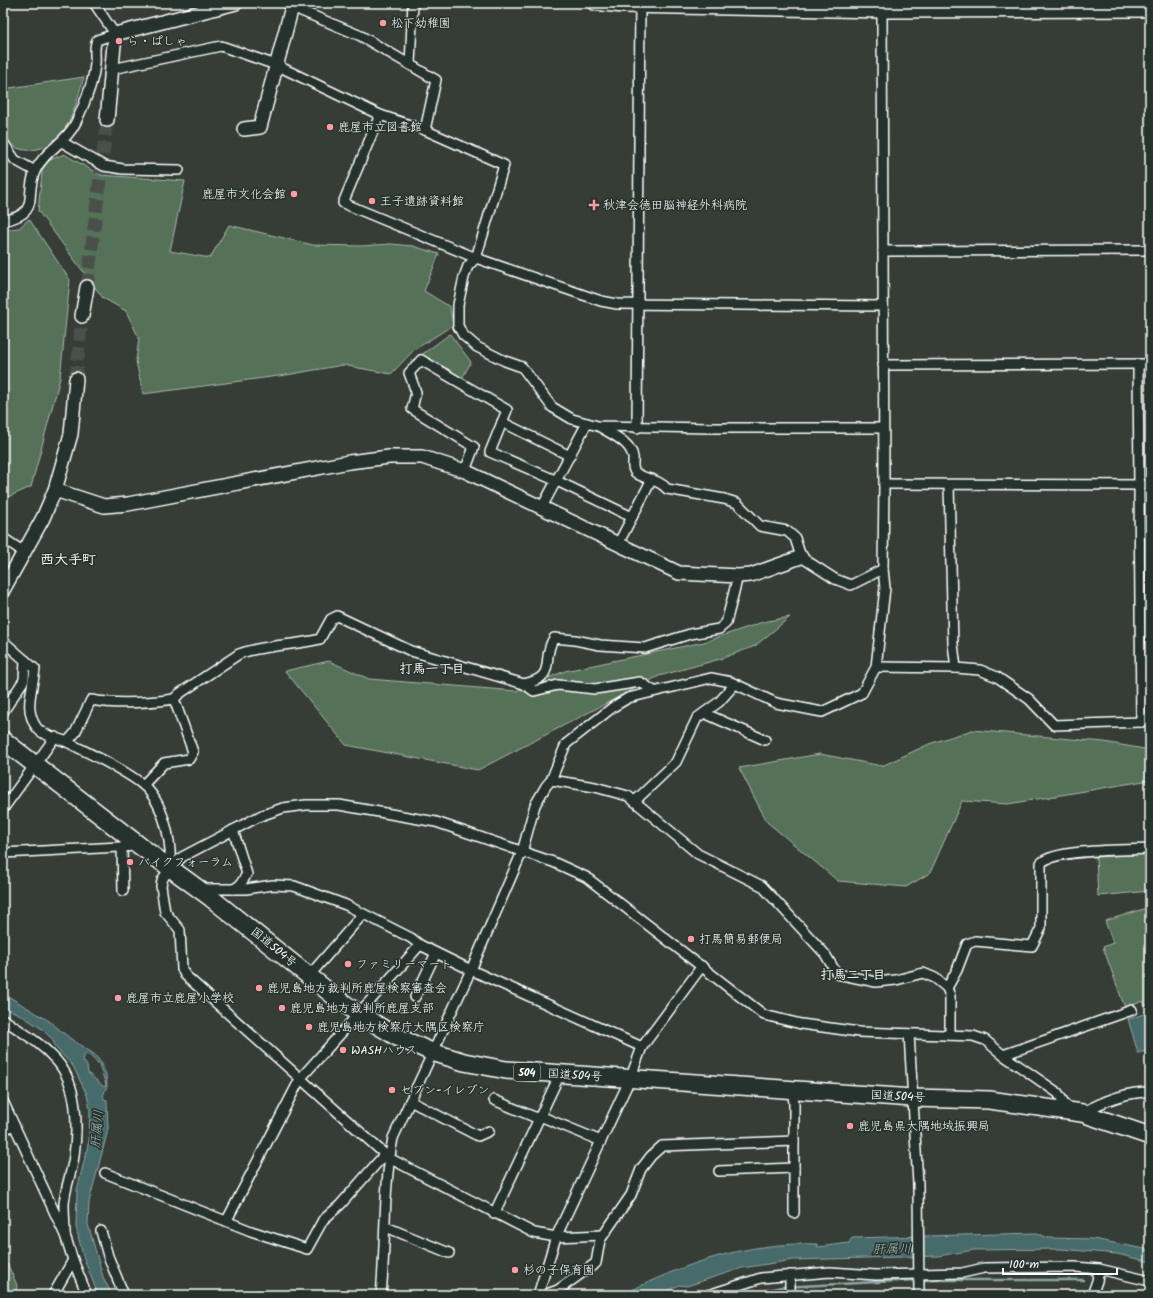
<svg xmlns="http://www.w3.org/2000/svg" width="1153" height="1298" viewBox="0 0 1153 1298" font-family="Kalam,'Klee One',sans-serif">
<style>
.green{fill:#547159;stroke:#aab8ac}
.water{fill:#466a6b;stroke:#90a6a6;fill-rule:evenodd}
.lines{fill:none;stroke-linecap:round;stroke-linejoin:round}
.stream{stroke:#90a6a6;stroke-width:2.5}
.secondary-tunnel{stroke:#49504a;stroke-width:13;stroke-dasharray:13 6;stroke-linecap:butt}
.street-casing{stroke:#fff;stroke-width:12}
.secondary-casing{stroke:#fff;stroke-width:16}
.highway-casing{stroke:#fff;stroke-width:20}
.street{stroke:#26332d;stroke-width:9}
.secondary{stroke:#26332d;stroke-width:13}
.highway{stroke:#26332d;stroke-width:17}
.poi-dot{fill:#ff9aa2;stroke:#26332d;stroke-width:1.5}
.labels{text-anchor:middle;stroke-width:3;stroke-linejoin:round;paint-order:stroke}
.shield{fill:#26332d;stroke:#bec2c0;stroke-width:1}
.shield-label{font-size:11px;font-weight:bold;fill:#fff}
.poi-label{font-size:12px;fill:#fff;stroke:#26332d;text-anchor:start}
.street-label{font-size:12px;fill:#fff;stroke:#26332d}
.neighbourhood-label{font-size:13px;font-weight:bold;fill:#fff;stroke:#26332d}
.water-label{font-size:13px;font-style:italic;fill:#acbcbc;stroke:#26332d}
.quarter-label{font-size:14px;font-weight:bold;fill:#fff;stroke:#26332d}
</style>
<rect width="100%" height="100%" fill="#353d36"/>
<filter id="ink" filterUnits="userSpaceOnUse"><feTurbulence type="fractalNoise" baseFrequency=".025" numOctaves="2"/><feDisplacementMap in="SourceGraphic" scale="8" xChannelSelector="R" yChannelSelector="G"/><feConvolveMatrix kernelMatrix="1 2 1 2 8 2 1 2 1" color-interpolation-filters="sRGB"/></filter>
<g filter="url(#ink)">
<g class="green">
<path d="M84,77C76,102 70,139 41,148C26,153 15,149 3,140V89Z"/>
<path d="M64,154L100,175L185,181L170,251L210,258L229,225L313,245L361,246L391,244L413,246L439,254L424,291L450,307L453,325L414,350L391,374L343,365L286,375L143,394L136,361L139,338L126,311L103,298L38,211L43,163Z"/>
<path d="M29,219L70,280L60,378L31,487L3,499V230L19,228Z"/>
<path d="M450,334L471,362L459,384L413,361Z"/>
<path d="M790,617L755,646L720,659L659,676L478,770L346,745L285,671L329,661L369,679L516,691L565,671L704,642L763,622Z"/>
<path d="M972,730L1104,742L1150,750V780L1008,804L962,801L930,873L906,887L838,881L767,822L739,768L820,754L882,766L929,744Z"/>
<path d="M1150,854V891L1098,896L1096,857Z"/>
<path d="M1150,907V1004L1145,1006L1143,1001L1125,1008L1103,947L1113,943L1105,921Z"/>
<path d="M3,1262L8,1265L17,1285L16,1295H3Z"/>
</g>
<g class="water">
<path d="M3,993L49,1021L71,1039L94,1054L102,1064L106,1075L107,1086L103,1096L104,1099L107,1100L108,1130L89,1202L88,1224L103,1277L112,1295H98L83,1256L76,1227L77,1190L89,1141L90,1109L87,1095L73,1066L55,1047L53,1040L42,1029L21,1015L3,1007ZM85,1054H88L99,1064L106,1085L104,1087L88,1073L87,1066L83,1060Z"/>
<path d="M1150,1012V1050L1138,1053L1128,1019Z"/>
<path d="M1037,1233L1048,1238L1093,1239L1150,1250V1262L1117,1254L1061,1249L974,1250L938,1256L793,1260L742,1268L687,1286L679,1285L660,1295H622C685,1263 745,1242 817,1244L818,1247L849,1243L852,1238Z"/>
</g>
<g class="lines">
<g class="stream">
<path d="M921,1280H1083"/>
<path d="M743,1295L782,1287L916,1280"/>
</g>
<g class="secondary-tunnel">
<path d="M87,287L107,120"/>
<path d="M76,379L82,316"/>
</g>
<g class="street-casing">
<g id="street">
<path d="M292,7L361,36L436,80L425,130"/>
<path d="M410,64L413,3"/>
<path d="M112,69L221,46L276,65L380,115L425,130L504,165L476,258L601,301L617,304L883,306"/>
<path d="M380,115L343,203L476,258L468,266L464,277L458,305V326L463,335L477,347L505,361L522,367L552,407L572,419L598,426L711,428H883"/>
<path d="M3,142L15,160L35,171"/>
<path d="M62,142L104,166L123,169L179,170"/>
<path d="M3,221C42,213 24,197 35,171C44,151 67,142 76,122C84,105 94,82 95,63C96,55 93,48 97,40L115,34L94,3"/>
<path d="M883,251L1150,250"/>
<path d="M1138,364L1141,722"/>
<path d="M883,365L1150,364"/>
<path d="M502,422L570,456"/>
<path d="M600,427C611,434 631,442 633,457C634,463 631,467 635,472C643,480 658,478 667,489L724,499L737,503L760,526L787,531L795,538L801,557L835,579L851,585L883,569"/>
<path d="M637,428L640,3"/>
<path d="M465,471L474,447L412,409L416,392L409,373L421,360L507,410L490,452L557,481L632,517"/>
<path d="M884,484L1150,485"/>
<path d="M949,485L953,644L956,668"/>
<path d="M542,507L587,423"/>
<path d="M3,538L24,552"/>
<path d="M618,544L652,479"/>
<path d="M3,641L35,669C33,689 23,709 37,728C43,736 58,738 67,742C92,755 120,767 142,784C164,802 172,842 170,868"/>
<path d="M876,667L956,668L980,670L997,677L1029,699L1054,725L1141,722L1150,717"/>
<path d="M524,684C559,677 540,659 554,638L575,640L600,645L645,648L690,634L719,629L726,623L738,576"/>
<path d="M3,712L24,680L25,660"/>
<path d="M704,713L765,740"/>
<path d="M67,742L75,733L91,700C119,705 146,703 174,699"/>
<path d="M551,780L595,787L628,796L698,854L762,886L825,954L837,974L876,982L896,980L923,973L935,978L947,988L950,996V1035"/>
<path d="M143,785L164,763L189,759L193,752L174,699L179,694L239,654C265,644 294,646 320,639L331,619L337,616L411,651L524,684L534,691L558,685L595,689L640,682L654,691"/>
<path d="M635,801L676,762L697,718L719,702L735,684"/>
<path d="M3,809L55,737"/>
<path d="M233,830L247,874L240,885L234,889"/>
<path d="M122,847L123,891"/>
<path d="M3,853L139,846"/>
<path d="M202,889H246L273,885L294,886L346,905L411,938L420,945L471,970L642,1047"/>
<path d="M309,976L363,914"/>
<path d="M947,988L957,970L967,944L975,941L1032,946L1041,928V863C1055,849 1127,850 1150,849"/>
<path d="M415,997L436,953"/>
<path d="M3,1019C22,1032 41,1043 56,1060C78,1084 78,1126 74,1156C72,1172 65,1188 64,1204C64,1214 65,1225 65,1235"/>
<path d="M909,1034L918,1184L919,1295"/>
<path d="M1003,1055L1132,1010"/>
<path d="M792,1089L794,1103V1213"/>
<path d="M494,1100L539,1119"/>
<path d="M3,1101L65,1235L73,1260L87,1295"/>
<path d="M410,1101L478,1136L489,1131"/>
<path d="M1082,1113C1103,1101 1125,1092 1150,1092"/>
<path d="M540,1116L601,1141"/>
<path d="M3,1130L14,1125"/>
<path d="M719,1171L794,1168"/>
<path d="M105,1173L251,1231L307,1249L323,1220L340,1205L385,1154"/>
<path d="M494,1214L560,1074"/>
<path d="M227,1220L300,1079L420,945"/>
<path d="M386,1227L449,1253"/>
<path d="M101,1231L108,1256L124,1295"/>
<path d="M603,1235L556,1237L534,1233L389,1158L185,975L182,969L180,930L165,912L161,886L162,880L170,868L182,857L260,816L283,808L306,805H339L436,822L553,862L586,877L764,1015L801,1024L859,1032L973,1036L985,1040L1003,1055L1058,1093L1069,1111"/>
<path d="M53,1295L73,1260"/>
<path d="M381,1295C386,1243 383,1189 393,1138L471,970L522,852L535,805L546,786L551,780L566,744L613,707L628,698L711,678L731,682L776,703L822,712L862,693L876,667L885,588L883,569L884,484L882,11"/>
<path d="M538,1295L556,1237L630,1079L642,1047L702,966"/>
<path d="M544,1295L558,1290L596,1263L600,1240L631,1195L641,1169L651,1156L662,1146L794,1141"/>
<path d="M708,1295L761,1278L830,1272L876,1275L962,1273L984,1268L1075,1267L1099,1269L1150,1281"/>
<path d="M790,1295V1275"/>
<path d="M1092,1295L1097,1281L1099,1269"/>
</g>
</g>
<g class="secondary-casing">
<g id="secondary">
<path d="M594,3L623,6L882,11L1150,10"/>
<path d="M107,120L115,34L236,3"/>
<path d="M244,129L260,127L293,3"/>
<path d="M82,316L87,287"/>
<path d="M55,490L104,506L128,504L349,462L389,457H422L465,471L679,573L738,576L751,575L801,557"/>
<path d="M3,590L43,518L55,490L71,434L76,379"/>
</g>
</g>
<g class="highway-casing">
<path id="highway" d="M3,740L140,846L211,898L334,996L359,1014L397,1037L432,1052L464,1062L506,1070L913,1098L989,1100L1082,1113L1150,1136"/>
</g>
<use href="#street" class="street"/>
<use href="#secondary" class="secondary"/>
<use href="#highway" class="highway"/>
</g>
</g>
<g class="poi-dot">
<circle cx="383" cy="23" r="4"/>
<circle cx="119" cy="41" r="4"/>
<circle cx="330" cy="127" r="4"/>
<circle cx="294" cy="194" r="4"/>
<circle cx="372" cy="201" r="4"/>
<path d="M592 199h4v4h4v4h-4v4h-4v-4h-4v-4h4z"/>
<circle cx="130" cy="862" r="4"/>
<circle cx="691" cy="939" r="4"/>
<circle cx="348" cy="964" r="4"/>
<circle cx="259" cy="988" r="4"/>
<circle cx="118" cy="998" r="4"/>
<circle cx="282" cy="1008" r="4"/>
<circle cx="309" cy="1027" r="4"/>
<circle cx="343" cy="1050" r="4"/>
<circle cx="392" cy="1090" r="4"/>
<circle cx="850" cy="1126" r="4"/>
<circle cx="515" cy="1270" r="4"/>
</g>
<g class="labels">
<rect class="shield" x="514" y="1063" width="26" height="18" rx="3"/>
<g class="shield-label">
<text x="527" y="1076">504</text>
</g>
<g class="poi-label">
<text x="391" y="27">松下幼稚園</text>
<text x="127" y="45">ら・ぱしゃ</text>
<text x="338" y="131">鹿屋市立図書館</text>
<text x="286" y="198" text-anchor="end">鹿屋市文化会館</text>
<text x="380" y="205">王子遺跡資料館</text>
<text x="603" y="209">秋津会徳田脳神経外科病院</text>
<text x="138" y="866">バイクフォーラム</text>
<text x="699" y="943">打馬簡易郵便局</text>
<text x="356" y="968">ファミリーマート</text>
<text x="267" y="992">鹿児島地方裁判所鹿屋検察審査会</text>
<text x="126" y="1002">鹿屋市立鹿屋小学校</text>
<text x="290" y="1012">鹿児島地方裁判所鹿屋支部</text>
<text x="317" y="1031">鹿児島地方検察庁大隅区検察庁</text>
<text x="351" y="1054">WASHハウス</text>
<text x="400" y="1094">セブン-イレブン</text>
<text x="858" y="1130">鹿児島県大隅地域振興局</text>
<text x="523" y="1274">杉の子保育園</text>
</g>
<g class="street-label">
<text transform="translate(274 947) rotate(39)" y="4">国道504号</text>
<text transform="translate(575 1075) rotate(4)" y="4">国道504号</text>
<text transform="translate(898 1096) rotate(3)" y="4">国道504号</text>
</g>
<g class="neighbourhood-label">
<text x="432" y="673">打馬一丁目</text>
<text x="853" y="979">打馬二丁目</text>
</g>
<g class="water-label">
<text transform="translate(96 1129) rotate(-85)" y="5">肝属川</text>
<text transform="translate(892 1248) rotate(-1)" y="5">肝属川</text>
</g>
<g class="quarter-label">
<text x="68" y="564">西大手町</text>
</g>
</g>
<rect width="1153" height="1298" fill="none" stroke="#26332d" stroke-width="16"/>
<rect x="8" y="8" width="1137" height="1282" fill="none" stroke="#fff" stroke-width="1.5" filter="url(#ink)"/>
<path d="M1003 1268v6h114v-6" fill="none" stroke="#ffffff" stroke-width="2"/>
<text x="1009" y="1268" font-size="12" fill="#ffffff" stroke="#26332d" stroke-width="3" paint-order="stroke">100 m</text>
</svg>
